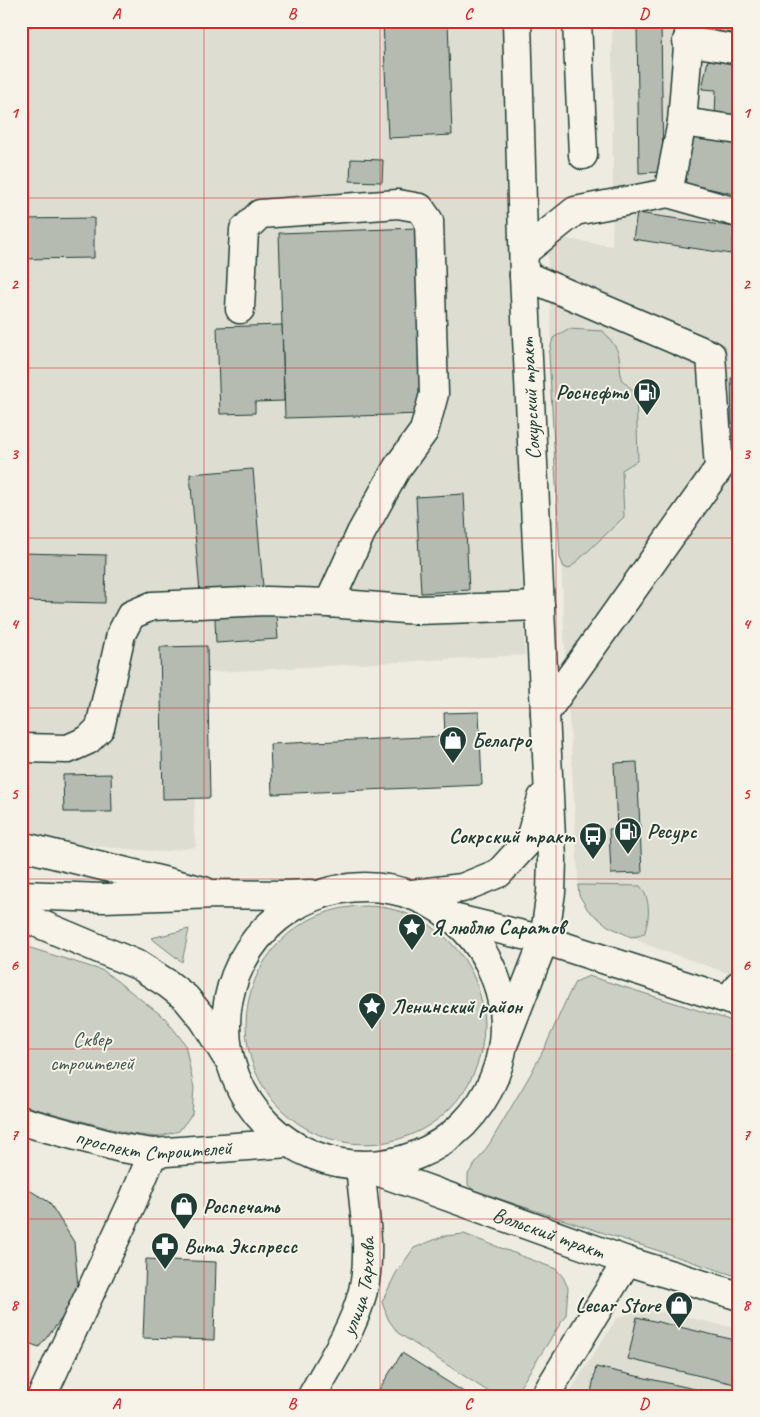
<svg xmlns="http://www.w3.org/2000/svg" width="760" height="1417" viewBox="0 0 760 1417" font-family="Caveat,sans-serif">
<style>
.built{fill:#ddddd2}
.green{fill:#cccfc4;stroke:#76867c}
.building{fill:#b5bbb0;stroke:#1f3d34}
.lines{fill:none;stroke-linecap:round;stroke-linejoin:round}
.minor-casing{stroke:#1f3d34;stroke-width:31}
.major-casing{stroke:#1f3d34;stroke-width:31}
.minor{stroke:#f7f3e8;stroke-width:28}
.major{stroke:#f7f3e8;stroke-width:28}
.grid{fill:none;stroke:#d62828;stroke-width:1;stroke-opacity:0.55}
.labels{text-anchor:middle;stroke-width:4;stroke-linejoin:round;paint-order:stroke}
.poi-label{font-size:21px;font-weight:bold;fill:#1f3d34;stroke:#f7f3e8;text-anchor:start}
.street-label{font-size:21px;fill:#1f3d34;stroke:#f7f3e8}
.park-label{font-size:21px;fill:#425a51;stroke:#f7f3e8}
.neatline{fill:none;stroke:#d62828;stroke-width:2}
.grid-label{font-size:16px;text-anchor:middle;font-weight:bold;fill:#d62828}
</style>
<rect width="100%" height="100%" fill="#eeece1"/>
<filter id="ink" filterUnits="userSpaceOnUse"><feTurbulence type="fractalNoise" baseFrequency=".02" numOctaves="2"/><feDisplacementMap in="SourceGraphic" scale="10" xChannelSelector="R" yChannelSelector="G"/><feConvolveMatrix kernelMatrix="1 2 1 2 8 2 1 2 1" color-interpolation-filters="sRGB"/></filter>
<g filter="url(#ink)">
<g class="built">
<path d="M21,21H503L525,655L198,673L194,830L196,847L161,852L61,843L21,834Z"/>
<path d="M612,21H739V977L650,946L608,926L588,910L579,895L570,728L567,697L547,236L612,246L613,191Z"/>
<path d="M649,1310L678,1315L739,1329V1396H567L616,1319L633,1311Z"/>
</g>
<g class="green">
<path d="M568,329L603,331C621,352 619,352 621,379L636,393L638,460L622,470L624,517L569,569L564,567L560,558L549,354L553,338Z"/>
<path d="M578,885L640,886C651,899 650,918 644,934L638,936L631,937L608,926L588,910L579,895Z"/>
<circle cx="365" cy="1025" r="119"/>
<path d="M189,929L182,962L151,938Z"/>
<path d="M21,945L104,971L165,1018L185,1044L194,1088L192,1114L179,1131L157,1137L131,1134L21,1105Z"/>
<path d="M589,976L739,1023V1277L475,1191L468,1185V1174L490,1143L529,1077L546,1045L567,998L575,982Z"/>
<path d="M464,1234L556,1269L563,1277L568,1288L566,1315L514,1396H495L398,1333L388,1319L382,1302L396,1273L414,1248L444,1236Z"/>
</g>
<g class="building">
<path d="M383,21H448L452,135L388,138Z"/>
<path d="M637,21H661L663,172L639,173Z"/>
<path d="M720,21H739V34L719,32Z"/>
<path d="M708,60L739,64V120L715,116L716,90L702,89Z"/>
<path d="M693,135L739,144V195L683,183Z"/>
<path d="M351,159L383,160L382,182L350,181Z"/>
<path d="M637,213L735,227L731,254L633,239Z"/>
<path d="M94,218V258L21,259V219Z"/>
<path d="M417,228L424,414L285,418L279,233Z"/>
<path d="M282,325L284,401L255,402V413L220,414L217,327Z"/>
<path d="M731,378H739V424H732Z"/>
<path d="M253,469L263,587L200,593L190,474Z"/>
<path d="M464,494L469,590L421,593L416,497Z"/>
<path d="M21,553L106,555L105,603L21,601Z"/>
<path d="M276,614L278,639L216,643L215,618Z"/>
<path d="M207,646L210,798L163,799L160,647Z"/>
<path d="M479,712L482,785L272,794L270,744L445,736L444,713Z"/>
<path d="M637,762L642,873L611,874L609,829H617L614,763Z"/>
<path d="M111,774L112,812H64L63,775Z"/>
<path d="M21,1185L49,1202L74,1242L79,1297L39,1347L23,1341L25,1314L21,1311Z"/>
<path d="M146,1259L216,1262L214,1340L143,1338Z"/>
<path d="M637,1317L739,1341V1385L628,1359Z"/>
<path d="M402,1353L470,1396H375Z"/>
<path d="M596,1367L726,1396H606L591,1393Z"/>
</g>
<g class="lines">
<g class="minor-casing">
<g id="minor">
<path d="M577,21L583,155"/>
<path d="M690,21L682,122L668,193L739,213"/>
<path d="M687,41L739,50"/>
<path d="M682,122L739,130"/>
<path d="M524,252L575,211L668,193"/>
<path d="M524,275L711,355L719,468L545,713"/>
<path d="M240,309L244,230L260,214L398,204L420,208L429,221L434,394L424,431L397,468L361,533L329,603"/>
<path d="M21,748L68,749L88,740L100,728L121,634L131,615L152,606L267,601L329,603L417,610L540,606"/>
<path d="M21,846L204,891"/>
<path d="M412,894L462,888L499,873L530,839L542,798"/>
<path d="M729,1000L739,985"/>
<path d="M503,1045L544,940L551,892L552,859L524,275L517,21"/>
<path id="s1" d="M21,1121L121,1148L153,1153L289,1143"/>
<path d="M42,1396L132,1203L153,1153"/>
</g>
</g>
<g class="major-casing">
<g id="major">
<circle cx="365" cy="1026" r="139"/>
<path d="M21,895L104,898L217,894L282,895L311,894"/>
<path d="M21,916L140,966L168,984L186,998L204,1020L226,1056"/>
<path d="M453,918L544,940L739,1003"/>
<path id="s2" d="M312,1396C332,1359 358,1323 365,1281C371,1243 363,1203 360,1165L627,1261L739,1296"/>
<path d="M545,1396L627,1261"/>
</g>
</g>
<use href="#minor" class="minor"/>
<use href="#major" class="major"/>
</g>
</g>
<path class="grid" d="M204,21V1396M380,21V1396M556,21V1396M21,198H739M21,368H739M21,538H739M21,708H739M21,879H739M21,1049H739M21,1219H739"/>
<defs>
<g id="fuel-pin" transform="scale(1.4375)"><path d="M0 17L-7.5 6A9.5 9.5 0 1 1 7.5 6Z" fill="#1f3d34" stroke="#f7f3e8"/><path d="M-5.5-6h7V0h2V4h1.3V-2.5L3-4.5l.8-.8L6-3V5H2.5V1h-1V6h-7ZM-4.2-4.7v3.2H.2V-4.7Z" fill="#fff"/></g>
<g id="shop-pin" transform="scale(1.4375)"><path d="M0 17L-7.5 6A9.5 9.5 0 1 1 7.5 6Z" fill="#1f3d34" stroke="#f7f3e8"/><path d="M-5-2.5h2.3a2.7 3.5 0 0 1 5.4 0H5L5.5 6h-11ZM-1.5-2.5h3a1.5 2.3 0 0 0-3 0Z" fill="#fff"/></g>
<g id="bus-pin" transform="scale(1.4375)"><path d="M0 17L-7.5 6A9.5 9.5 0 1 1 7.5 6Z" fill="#1f3d34" stroke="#f7f3e8"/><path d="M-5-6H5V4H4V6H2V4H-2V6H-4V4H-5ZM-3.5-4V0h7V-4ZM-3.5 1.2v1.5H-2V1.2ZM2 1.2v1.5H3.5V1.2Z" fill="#fff"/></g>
<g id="sight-pin" transform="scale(1.4375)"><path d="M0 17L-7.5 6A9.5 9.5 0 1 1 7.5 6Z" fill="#1f3d34" stroke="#f7f3e8"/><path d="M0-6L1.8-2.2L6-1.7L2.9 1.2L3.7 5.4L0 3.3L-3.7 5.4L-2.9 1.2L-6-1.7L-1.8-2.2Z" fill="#fff"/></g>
<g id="pharmacy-pin" transform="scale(1.4375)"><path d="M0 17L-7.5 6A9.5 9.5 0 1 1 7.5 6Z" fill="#1f3d34" stroke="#f7f3e8"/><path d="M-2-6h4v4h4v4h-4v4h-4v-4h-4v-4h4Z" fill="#fff"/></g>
</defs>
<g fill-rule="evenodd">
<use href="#fuel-pin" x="647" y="392"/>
<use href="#shop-pin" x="453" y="740"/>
<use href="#fuel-pin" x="628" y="831"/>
<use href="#bus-pin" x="593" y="836"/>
<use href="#sight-pin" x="412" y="927"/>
<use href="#sight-pin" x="372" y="1006"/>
<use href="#shop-pin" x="184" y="1206"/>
<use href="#pharmacy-pin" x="165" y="1246"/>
<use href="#shop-pin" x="679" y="1305"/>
</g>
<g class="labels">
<g class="poi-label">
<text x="628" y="399" text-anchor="end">Роснефть</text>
<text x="472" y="747">Белагро</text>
<text x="647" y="838">Ресурс</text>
<text x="574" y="843" text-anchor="end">Сокрский тракт</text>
<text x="431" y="934">Я люблю Саратов</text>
<text x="391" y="1013">Ленинский район</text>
<text x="203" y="1213">Роспечать</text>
<text x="184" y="1253">Вита Экспресс</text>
<text x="660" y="1312" text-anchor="end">Lecar Store</text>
</g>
<g class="street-label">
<text transform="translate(530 399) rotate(-93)" y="7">Сокурский тракт</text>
<text dy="7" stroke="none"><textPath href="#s1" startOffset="136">проспект Строителей</textPath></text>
<text dy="7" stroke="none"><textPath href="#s2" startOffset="444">Вольский тракт</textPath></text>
<text dy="7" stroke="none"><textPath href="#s2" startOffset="121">улица Тархова</textPath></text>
</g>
<g class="park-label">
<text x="92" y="1046">Cквер<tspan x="92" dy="24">cтроителей</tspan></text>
</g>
</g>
<rect width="760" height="1417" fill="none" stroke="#f7f3e8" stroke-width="55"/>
<rect x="28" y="28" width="704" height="1362" class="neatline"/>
<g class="grid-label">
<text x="116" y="19">A</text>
<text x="292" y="19">B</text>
<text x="468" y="19">C</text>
<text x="644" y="19">D</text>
<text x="14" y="118">1</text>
<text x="746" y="118">1</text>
<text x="14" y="289">2</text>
<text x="746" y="289">2</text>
<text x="14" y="459">3</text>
<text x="746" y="459">3</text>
<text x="14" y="629">4</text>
<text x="746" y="629">4</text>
<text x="14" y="799">5</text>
<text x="746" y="799">5</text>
<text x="14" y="970">6</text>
<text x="746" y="970">6</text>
<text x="14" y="1140">7</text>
<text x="746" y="1140">7</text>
<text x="14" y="1310">8</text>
<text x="746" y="1310">8</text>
<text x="116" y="1409">A</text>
<text x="292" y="1409">B</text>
<text x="468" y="1409">C</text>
<text x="644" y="1409">D</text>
</g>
</svg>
